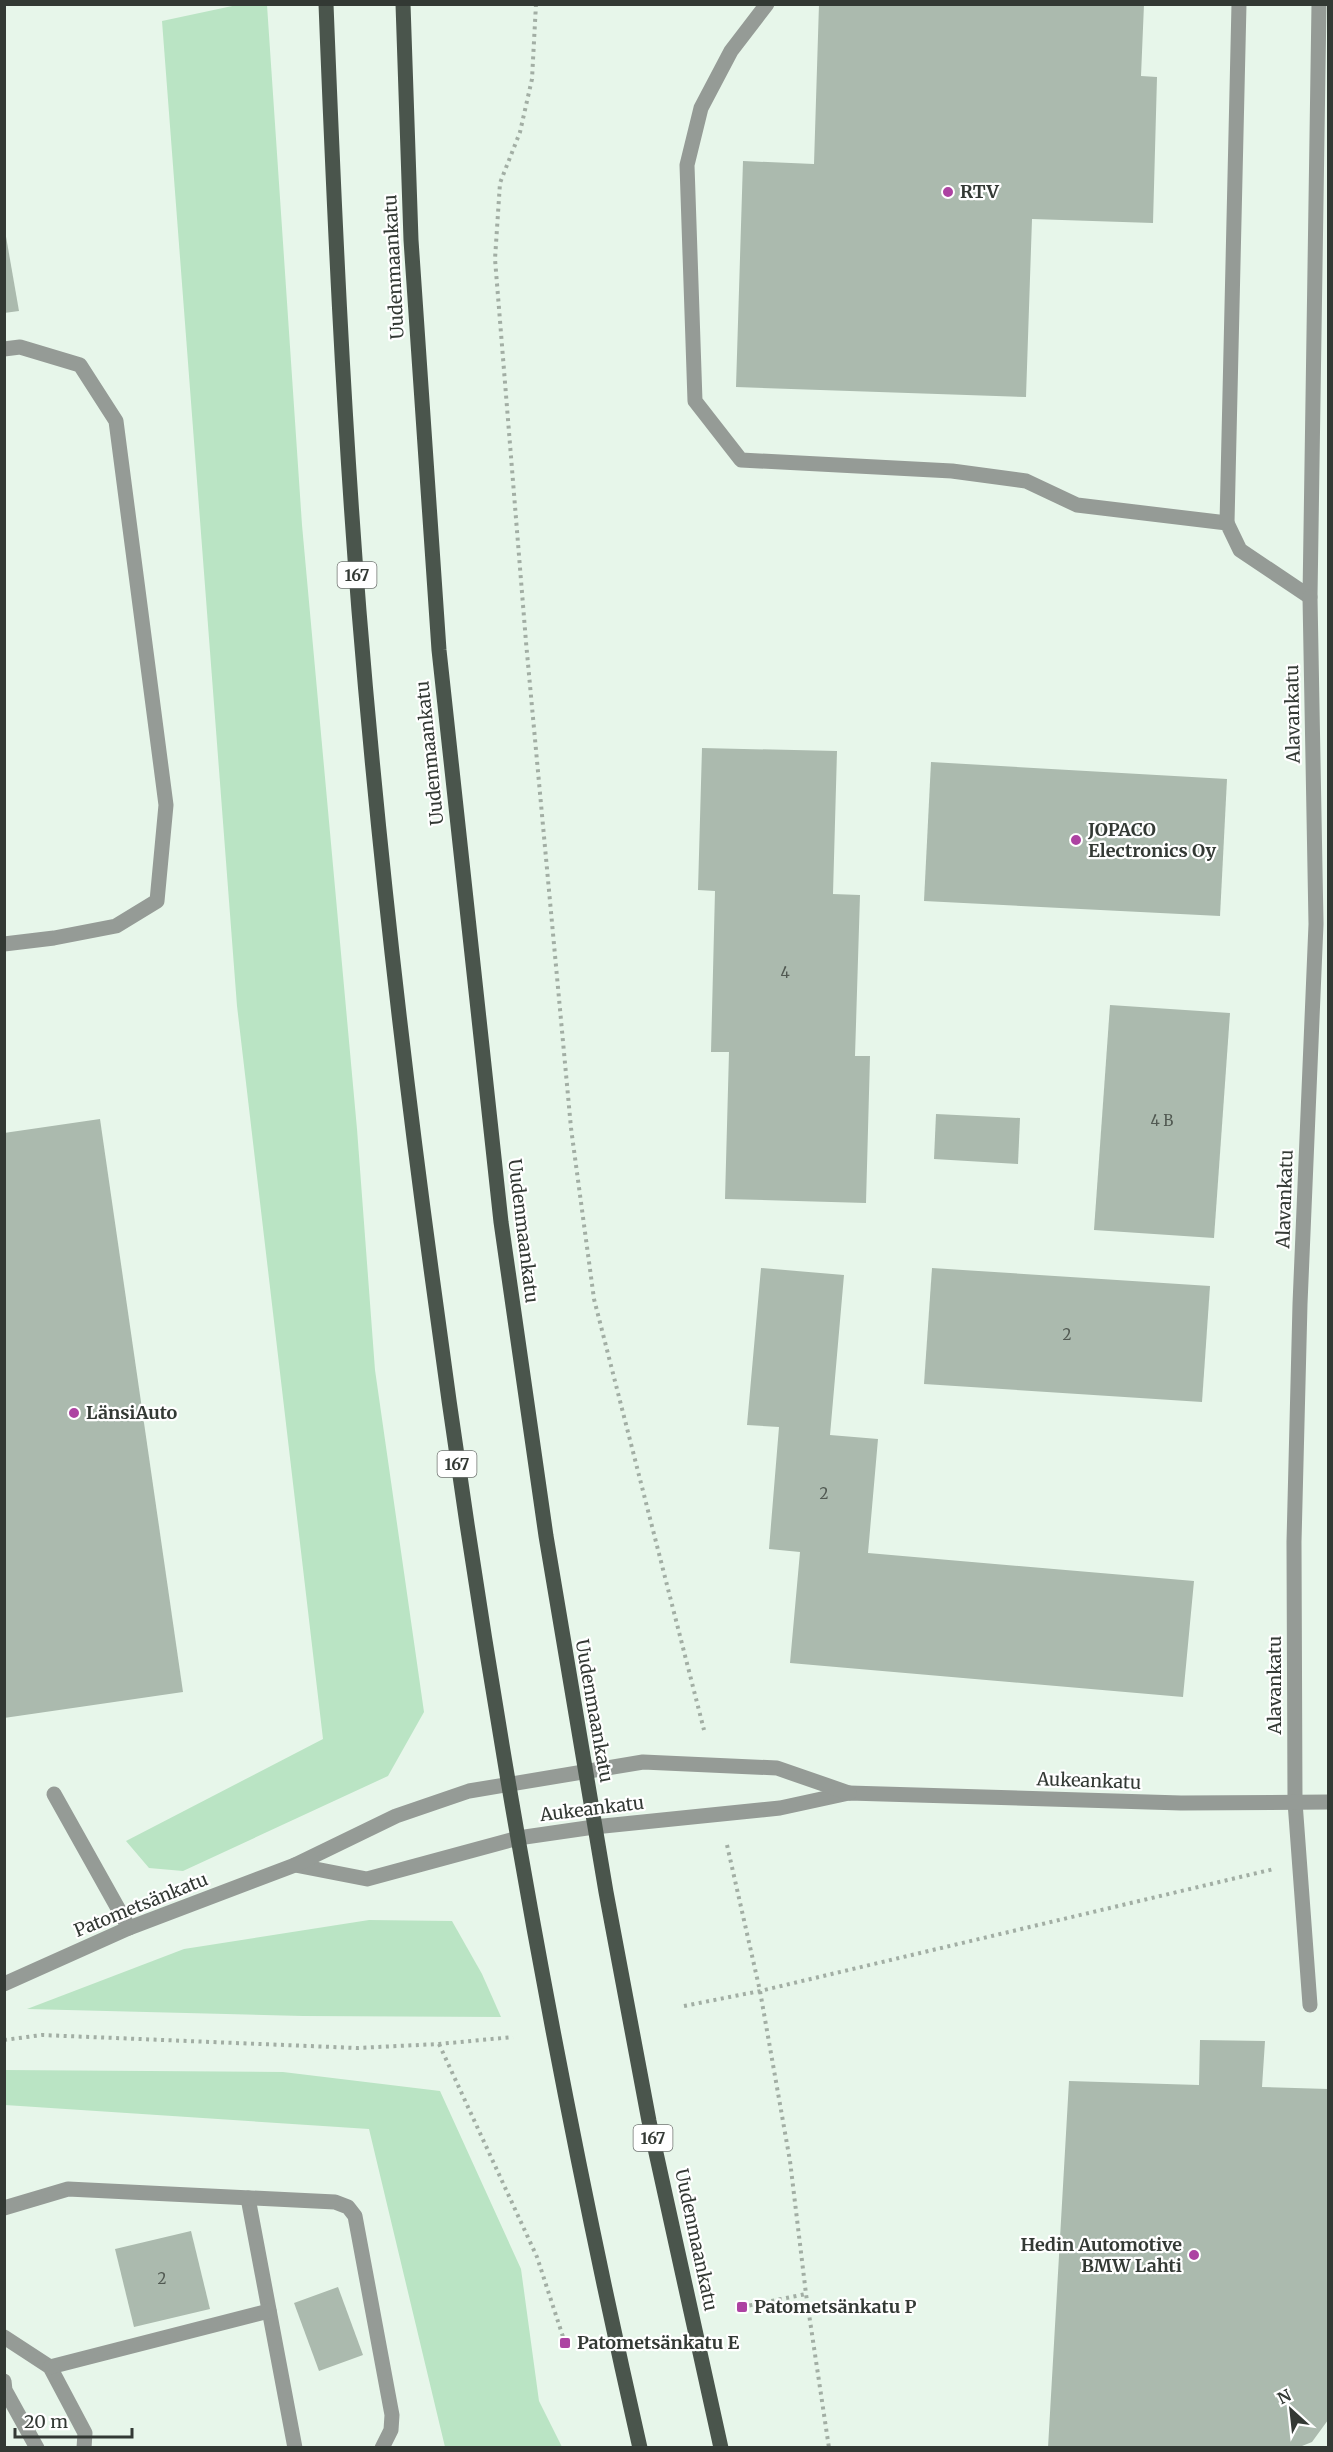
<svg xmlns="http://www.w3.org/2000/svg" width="1333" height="2452" viewBox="0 0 1333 2452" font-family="Merriweather,serif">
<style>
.green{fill:#bae4c4}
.building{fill:#abbaae}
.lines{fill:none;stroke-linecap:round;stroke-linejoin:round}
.path{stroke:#a2aea4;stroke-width:4;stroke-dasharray:3 4.5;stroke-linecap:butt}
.minor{stroke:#959b96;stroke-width:15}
.major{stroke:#4a554c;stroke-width:15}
.poi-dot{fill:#ad42a2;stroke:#fff;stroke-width:2}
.labels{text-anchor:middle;stroke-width:4.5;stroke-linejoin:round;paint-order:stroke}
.number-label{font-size:15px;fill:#515952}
.shield{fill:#fff;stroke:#707471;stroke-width:1.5}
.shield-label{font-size:16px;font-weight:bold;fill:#333934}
.poi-label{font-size:18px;font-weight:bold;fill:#333934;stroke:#fff;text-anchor:start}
.street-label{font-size:18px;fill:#333934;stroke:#fff}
</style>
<rect width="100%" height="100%" fill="#e7f6ea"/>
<g class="green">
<path d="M237,5H267L302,525L357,1129L375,1370L424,1712L388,1776L183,1871L149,1868L126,1841L323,1739L237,1006L162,21Z"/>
<path d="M369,1920L452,1921L482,1974L501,2017L303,2016L27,2009L184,1949Z"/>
<path d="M4,2070L283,2072L440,2091L521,2269L539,2401L562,2447H445L369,2129L5,2105Z"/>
</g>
<g class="building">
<path d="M819,4H1144L1141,76L1157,77L1153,223L1032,219L1026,397L736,387L743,161L814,164Z"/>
<path d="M4,225L19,311L4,313Z"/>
<path d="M702,748L837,751L833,894L860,895L855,1056H870L866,1203L725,1199L729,1052H711L715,891L698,890Z"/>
<path d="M931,762L1227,779L1220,916L924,901Z"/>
<path d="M1110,1005L1230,1013L1214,1238L1094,1230Z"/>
<path d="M936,1114L1020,1118L1018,1164L934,1159Z"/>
<path d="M100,1119L183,1692L4,1718V1133Z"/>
<path d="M761,1268L844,1275L830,1435L878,1439L868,1553L1194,1581L1183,1697L790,1663L800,1552L769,1549L779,1427L747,1425Z"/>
<path d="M932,1268L1210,1286L1202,1402L924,1384Z"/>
<path d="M1200,2040L1265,2041L1262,2087L1328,2089V2420L1312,2442L1297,2448H1048L1069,2081L1199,2085Z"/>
<path d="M191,2231L210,2309L134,2327L115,2249Z"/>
<path d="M338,2287L363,2355L319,2371L294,2303Z"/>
</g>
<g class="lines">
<g class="path">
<path d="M536,4L532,79L520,132L500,183L495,259L526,642L571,1128L594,1299L704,1730"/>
<path d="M727,1845L760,1991L790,2161L806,2294L829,2448"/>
<path d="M684,2006L760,1991L1274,1869"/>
<path d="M4,2040L42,2035L357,2048L439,2044L513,2037"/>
<path d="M439,2044L537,2257L565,2343"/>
<path d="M742,2307L806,2294"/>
</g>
<g class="minor">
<path d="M767,4L731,51L701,108L687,165L695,401L741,460L952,471L1026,481L1077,505L1227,523L1240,550L1310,597L1319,4"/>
<path d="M4,349L20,347L80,365L116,421L166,805L157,901L116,926L54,938L4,944"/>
<path d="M1227,523L1239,4"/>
<path d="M1310,597L1316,924L1300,1304L1294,1542L1295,1802L1310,2005"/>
<path d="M54,1794L129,1928"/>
<path d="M295,1865L367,1879L518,1838L594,1827L780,1808L849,1793L1181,1803L1328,1802"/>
<path d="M4,1984L129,1928L295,1865L396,1816L469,1791L643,1762L777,1768L849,1793"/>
<path d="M248,2198L295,2448"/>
<path d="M4,2208L68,2189L335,2202L348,2207L355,2216L392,2415L391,2430L382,2448"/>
<path d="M4,2337L50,2367L85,2433L84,2448"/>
<path d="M50,2367L269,2311"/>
<path d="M4,2381L5,2390L37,2448"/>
</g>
<g class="major">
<path d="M326,4C334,207 343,409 359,611C377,833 402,1055 432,1276C484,1669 552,2061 640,2448"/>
<path d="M403,4L411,240L439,650L501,1222L546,1536L606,1892L649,2121L721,2448"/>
</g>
</g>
<g class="poi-dot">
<circle cx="948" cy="192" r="6"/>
<circle cx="1076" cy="840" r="6"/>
<circle cx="74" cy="1413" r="6"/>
<circle cx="1194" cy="2255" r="6"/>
<rect x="736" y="2301" width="12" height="12" rx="3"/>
<rect x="559" y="2337" width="12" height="12" rx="3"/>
</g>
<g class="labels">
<g class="number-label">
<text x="785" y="978">4</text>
<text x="1162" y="1126">4 B</text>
<text x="1067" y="1340">2</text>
<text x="824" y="1499">2</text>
<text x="162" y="2284">2</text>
</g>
<g class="shield">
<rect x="337.5" y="562" width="39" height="26" rx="4.5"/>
<rect x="437.5" y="1451" width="39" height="26" rx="4.5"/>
<rect x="633.5" y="2125" width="39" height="26" rx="4.5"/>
</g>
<g class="shield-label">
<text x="357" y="581">167</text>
<text x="457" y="1470">167</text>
<text x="653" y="2144">167</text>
</g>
<g class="poi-label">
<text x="960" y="198">RTV</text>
<text x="1088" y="836">JOPACO<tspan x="1088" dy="21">Electronics Oy</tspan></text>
<text x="86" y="1419">LänsiAuto</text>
<text x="1182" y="2251" text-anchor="end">Hedin Automotive<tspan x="1182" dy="21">BMW Lahti</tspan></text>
<text x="754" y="2313">Patometsänkatu P</text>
<text x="577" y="2349">Patometsänkatu E</text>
</g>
<g class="street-label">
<text transform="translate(394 267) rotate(-93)" y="6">Uudenmaankatu</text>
<text transform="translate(1293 714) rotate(-91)" y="6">Alavankatu</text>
<text transform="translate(430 753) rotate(-96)" y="6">Uudenmaankatu</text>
<text transform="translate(1285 1199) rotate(-88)" y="6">Alavankatu</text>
<text transform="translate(523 1231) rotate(83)" y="6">Uudenmaankatu</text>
<text transform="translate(1275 1685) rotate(-90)" y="6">Alavankatu</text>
<text transform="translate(594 1711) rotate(80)" y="6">Uudenmaankatu</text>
<text transform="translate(1089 1781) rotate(2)" y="6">Aukeankatu</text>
<text transform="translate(592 1809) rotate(-7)" y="6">Aukeankatu</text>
<text transform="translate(141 1905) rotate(-22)" y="6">Patometsänkatu</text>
<text transform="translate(696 2240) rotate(78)" y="6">Uudenmaankatu</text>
</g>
</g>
<rect width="1333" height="2452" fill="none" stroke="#333934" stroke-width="12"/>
<g transform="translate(1291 2410) rotate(333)" stroke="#ffffff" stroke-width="4.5" paint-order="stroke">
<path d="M0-4.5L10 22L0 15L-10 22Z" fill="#333934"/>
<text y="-9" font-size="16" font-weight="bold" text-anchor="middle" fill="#333934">N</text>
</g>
<path d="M15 2428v9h117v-9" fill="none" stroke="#333934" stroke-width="3"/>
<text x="24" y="2428" font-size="18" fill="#333934" stroke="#ffffff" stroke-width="4.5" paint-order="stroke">20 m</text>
</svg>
